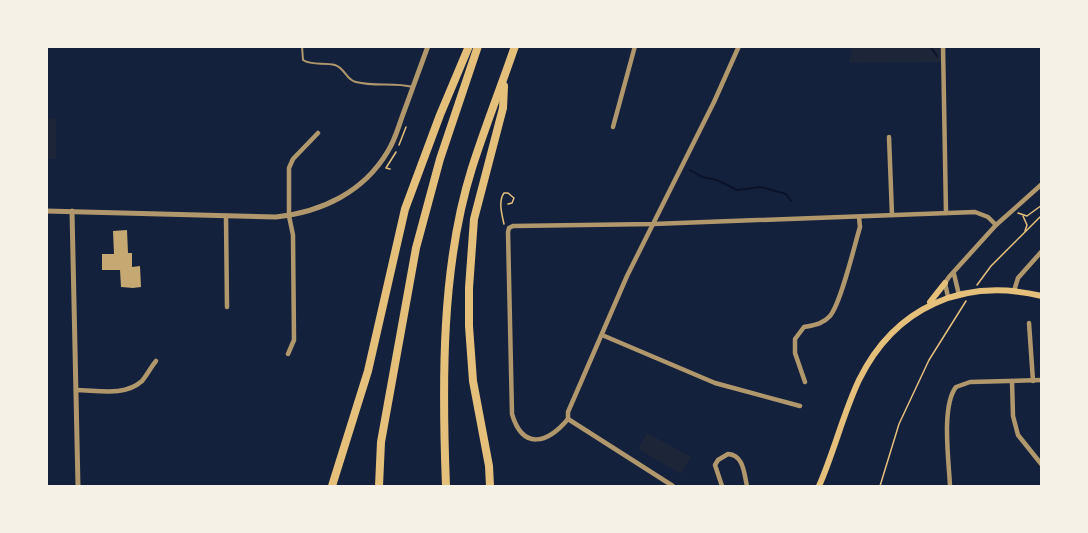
<svg xmlns="http://www.w3.org/2000/svg" width="1088" height="533" viewBox="0 0 1088 533" font-family="'Roboto Condensed',sans-serif">
<style>
.green{fill:#1d2539}
.lines{fill:none;stroke-linecap:round;stroke-linejoin:round}
.stream{stroke:#0b132b;stroke-width:2}
.building{fill:#c6a872}
.path{stroke:#e5c07b;stroke-width:1.5}
.service{stroke:#b1986c;stroke-width:2}
.minor{stroke:#b1986c;stroke-width:4.5}
.tertiary{stroke:#b1986c;stroke-width:5}
.secondary{stroke:#e5c07b;stroke-width:6}
.motorway{stroke:#e5c07b;stroke-width:8}
</style>
<rect width="100%" height="100%" fill="#14213d"/>
<g class="green">
<path d="M852,47H941V62L849,63Z"/>
<path d="M47,118L56,119V159H47Z"/>
<path d="M647,433L691,457L681,474L638,449Z"/>
</g>
<g class="lines">
<g class="stream">
<path d="M853,46H855"/>
<path d="M930,46L937,56"/>
<path d="M690,170L702,177L717,180L737,190L761,187L786,194L791,201"/>
</g>
</g>
<path class="building" d="M127,230L128,253H132V267L140,266L141,287L133,288L121,287L120,270H102V254H114L113,231Z"/>
<g class="lines">
<g class="path">
<path d="M399,145L406,127"/>
<path d="M390,169L386,168L396,152"/>
<path d="M1018,213L1027,216L1042,205"/>
<path d="M1023,216L1027,225L1025,231"/>
<path d="M504,224C502,215 498,201 504,193H508L514,198L512,203L508,204"/>
<path d="M977,285L991,266L1042,215"/>
<path d="M880,486L899,424L929,360L966,301"/>
</g>
<path class="service" d="M302,46L303,60C312,66 324,62 335,65C345,68 346,80 356,82C375,87 394,82 413,87"/>
<g class="minor">
<path d="M943,46L946,213"/>
<path d="M613,127L635,46"/>
<path d="M889,137L892,215"/>
<path d="M226,216L227,307"/>
<path d="M954,274L959,295"/>
<path d="M1014,291L1018,278L1042,251"/>
<path d="M948,297L945,283L949,277L996,225L1042,184"/>
<path d="M1029,323L1033,381"/>
<path d="M602,335L715,383L800,406"/>
<path d="M288,354L294,340L293,235L289,216V168L293,159L318,133"/>
<path d="M1012,381L1013,416L1018,435L1042,465"/>
<path d="M805,382L795,353V339L804,327C814,325 823,324 830,316C841,303 854,247 860,227L859,217"/>
<path d="M76,390C97,390 124,397 142,381C147,375 151,367 156,361"/>
<path d="M568,419C548,443 523,451 512,414L508,232L509,228L513,226L653,224L975,212L988,217L996,225"/>
<path d="M568,419V412L627,276L714,102L739,46"/>
<path d="M568,419L673,486"/>
<path d="M722,486L715,465L718,460L728,454C744,455 744,474 747,486"/>
<path d="M950,486C949,462 941,406 956,387L970,382L1042,380"/>
</g>
<g class="tertiary">
<path d="M46,211L276,217C322,212 364,192 388,151C395,140 398,128 402,117C411,93 419,70 428,46"/>
<path d="M72,211L78,486"/>
</g>
<g class="secondary">
<path d="M930,302L945,283"/>
<path d="M819,486C834,452 843,414 859,380C895,307 963,277 1042,296"/>
</g>
<g class="motorway">
<path d="M332,486L368,371L405,209L440,115L469,46"/>
<path d="M379,486L381,442L416,248L440,159L478,46"/>
<path d="M446,486C442,384 441,266 472,168C485,127 501,87 515,46"/>
<path d="M490,486L489,466L473,381L469,326V288L474,219L503,108L504,86"/>
</g>
</g>
<rect width="1088" height="533" fill="none" stroke="#f6f1e7" stroke-width="96"/>
</svg>
